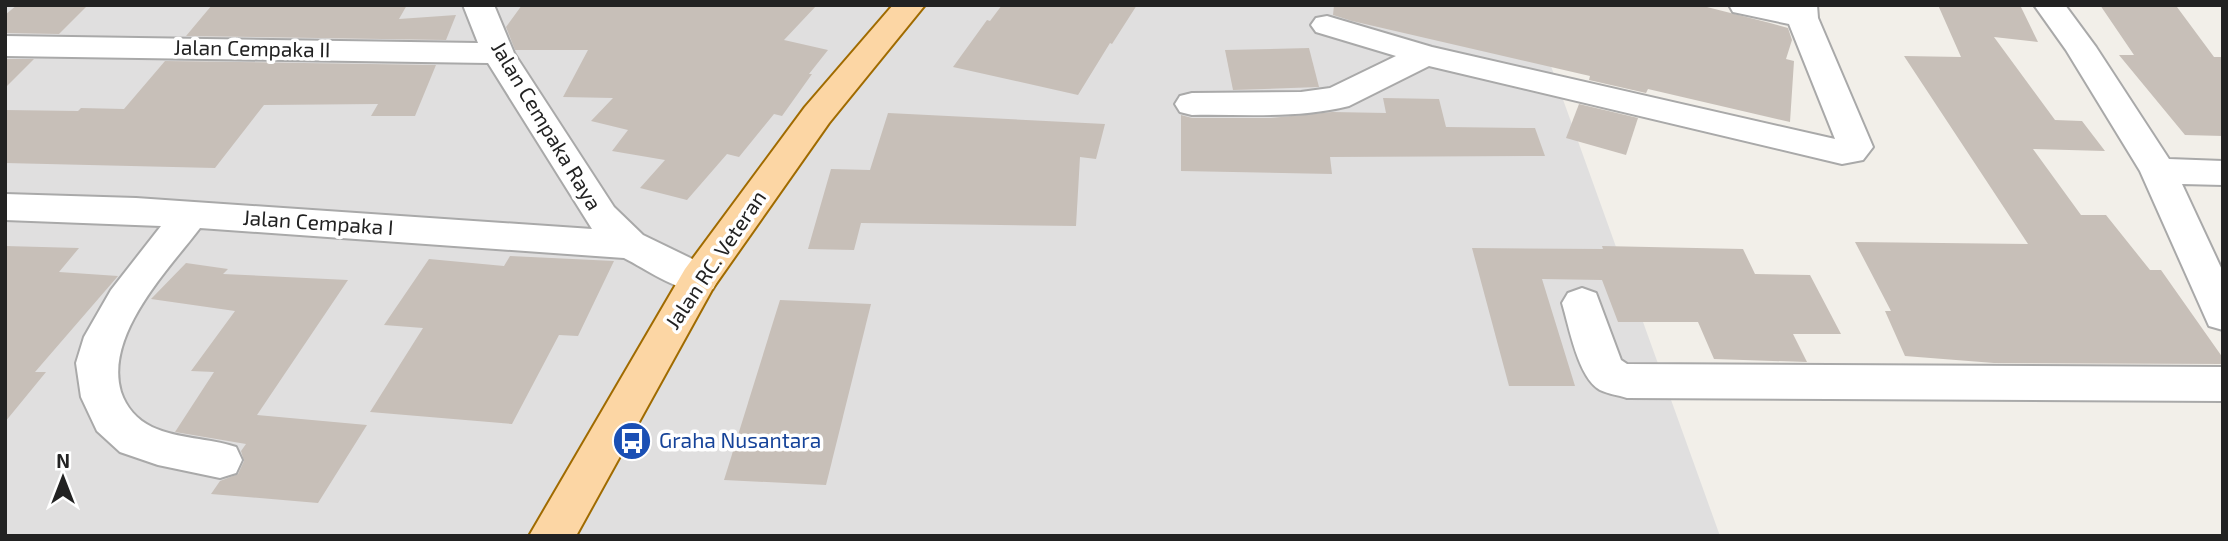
<svg xmlns="http://www.w3.org/2000/svg" width="2228" height="541" viewBox="0 0 2228 541" font-family="'Exo 2',sans-serif">
<style>
.residential{fill:#e0dfdf}
.building{fill:#c7bfb8}
.lines{fill:none;stroke-linecap:round;stroke-linejoin:round}
.minor-casing{stroke:#a9a9a9;stroke-width:4}
.major-casing{stroke:#a06b00;stroke-width:4}
.minor{fill:#fff;fill-rule:evenodd}
.major{fill:#fcd6a4;fill-rule:evenodd}
.labels{text-anchor:middle;stroke-width:7;stroke-linejoin:round;paint-order:stroke}
.street-label{font-size:21px;fill:#222;stroke:#fff}
.transit-label{font-size:21px;fill:#164399;stroke:#fff;text-anchor:start}
</style>
<rect width="100%" height="100%" fill="#f2efe9"/>
<path class="residential" d="M5,5H1529L1720,536H5Z"/>
<g class="building">
<path d="M17,5H88L59,34L5,33V15Z"/>
<path d="M212,5H407L399,19L456,15L446,40L186,36Z"/>
<path d="M522,5H817L784,40L828,50L809,74H812L782,116L774,114L739,157L727,154L687,200L640,188L665,160L612,151L628,130L591,121L613,98L563,97L588,50H515L506,27Z"/>
<path d="M1002,5H1137L1112,44L1110,43L1078,95L953,67L987,20L990,21Z"/>
<path d="M1334,5H1699L1770,23L1788,28L1792,40L1786,59L1794,61L1790,122L1648,89L1646,93L1589,80L1590,76L1352,21L1333,15Z"/>
<path d="M1938,5H2020L2038,42L1994,37L2055,120L2082,121L2105,151L2033,149L2081,215H2106L2150,270H2161L2223,358V364L1994,363L1905,356L1885,311H1891L1855,242L2028,244L1904,56L1961,57Z"/>
<path d="M2100,5L2177,7L2214,57H2223V136L2185,135L2119,55H2134Z"/>
<path d="M1309,48L1319,87L1233,90L1225,50Z"/>
<path d="M5,59H34L5,88Z"/>
<path d="M165,61L436,65L415,116H371L378,104L264,105L215,168L5,163V110L78,111L81,108L124,109Z"/>
<path d="M1383,98L1439,99L1446,127L1535,128L1545,156L1330,157L1332,174L1181,171V115L1192,118H1271L1332,112L1386,113Z"/>
<path d="M1579,104L1638,118L1626,155L1566,138Z"/>
<path d="M888,113L1105,124L1096,159L1080,157L1076,226L861,223L854,250L808,249L831,169L870,170Z"/>
<path d="M5,246L79,248L59,272L118,276L35,372H46L5,422Z"/>
<path d="M1602,246L1743,249L1755,274L1810,275L1841,334H1793L1807,362L1714,359L1698,322H1618L1602,280L1542,279L1575,386H1509L1472,248L1603,249Z"/>
<path d="M510,256L614,261L578,336L559,335L512,424L370,412L423,328L384,325L429,259L504,266Z"/>
<path d="M186,263L228,269L223,274L348,280L257,415L367,425L318,503L211,494L220,481L238,474L244,461L241,451L246,444L175,432L214,372L191,371L235,311L151,299Z"/>
<path d="M780,300L871,304L826,485L724,480Z"/>
</g>
<g class="lines">
<g class="minor-casing">
<g id="minor">
<path d="M463,5H494L514,53L614,207L643,235L713,269L718,279L713,289C684,298 650,271 624,258L200,228C168,270 104,335 121,392C126,407 137,420 152,427C178,439 209,438 236,447L242,460L236,473L220,478L158,465L120,452L97,431L81,397L76,363L84,337L111,290L161,226L5,220V194L136,198L592,229L488,63L5,56V36L478,43Z"/>
<path d="M1729,5H1817L1818,18L1873,147L1863,160L1842,164L1429,66L1349,106C1298,119 1244,114 1192,115L1180,112L1175,104L1180,96L1192,93L1301,92L1330,88L1396,56L1316,32L1311,25L1316,18L1327,16L1432,47L1835,139L1789,24L1733,12Z"/>
<path d="M2034,5H2065L2096,47L2169,159L2223,161V185L2182,184L2223,272V330L2209,326L2140,171L2066,50Z"/>
<path d="M1582,288L1596,293L1621,360L1627,364L2223,367V401L1627,398C1618,395 1608,394 1600,390C1578,378 1569,326 1562,303L1568,293Z"/>
</g>
</g>
<g class="major-casing">
<path id="major" d="M893,5H925L829,123L713,288L576,536H529L685,269L805,107Z"/>
</g>
<use href="#minor" class="minor"/>
<use href="#major" class="major"/>
</g>
<defs>
<g id="bus-disc" transform="scale(2.0125)"><circle r="9.5" fill="#1a4fb4" stroke="#fff"/><path d="M-5-6H5V4H4V6H2V4H-2V6H-4V4H-5ZM-3.5-4V0h7V-4ZM-3.5 1.2v1.5H-2V1.2ZM2 1.2v1.5H3.5V1.2Z" fill="#fff"/></g>
</defs>
<g fill-rule="evenodd">
<use href="#bus-disc" x="632" y="441"/>
</g>
<g class="labels">
<g class="street-label">
<text transform="translate(252 49) rotate(1)" y="7">Jalan Cempaka II</text>
<text transform="translate(546 126) rotate(59)" y="7">Jalan Cempaka Raya</text>
<text transform="translate(318 223) rotate(4)" y="7">Jalan Cempaka I</text>
<text transform="translate(716 260) rotate(-56)" y="7">Jalan RC. Veteran</text>
</g>
<g class="transit-label">
<text x="659" y="448">Graha Nusantara</text>
</g>
</g>
<rect width="2228" height="541" fill="none" stroke="#222222" stroke-width="14"/>
<g transform="translate(63 478)" stroke="#ffffff" stroke-width="5" paint-order="stroke">
<path d="M0-5L12 26L0 18L-12 26Z" fill="#222222"/>
<text y="-10" font-size="19" font-weight="bold" text-anchor="middle" fill="#222222">N</text>
</g>
</svg>
